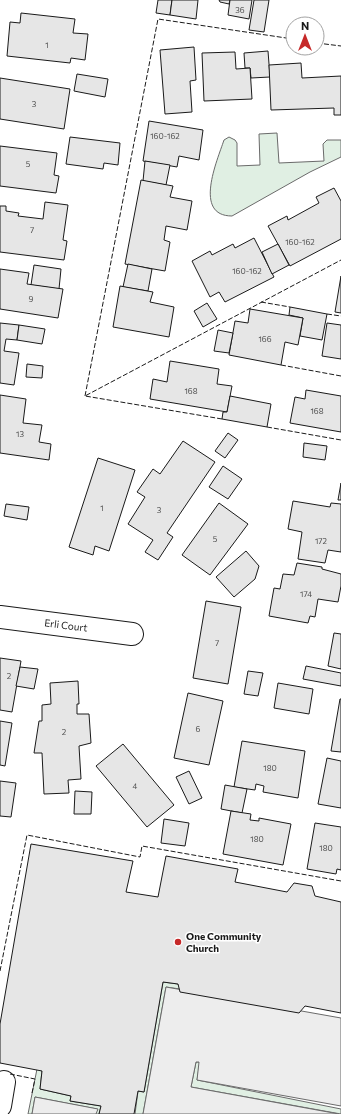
<svg xmlns="http://www.w3.org/2000/svg" width="341" height="1114" viewBox="0 0 341 1114" font-family="Commissioner,sans-serif">
<style>
.green{fill:#e0efe3;stroke:#6a6a6a}
.parking{fill:#ededed;stroke:#6a6a6a}
.building{fill:#e6e6e6;stroke:#1a1a1a}
.lines{fill:none;stroke-linecap:round;stroke-linejoin:round}
.minor-casing{stroke:#1a1a1a;stroke-width:24}
.minor{stroke:#fff;stroke-width:22}
.fence{stroke:#1a1a1a;stroke-width:1;stroke-dasharray:5 2;stroke-linecap:butt}
.poi-dot{fill:#c62828;stroke:#fff;stroke-width:1.5}
.labels{text-anchor:middle;stroke-width:3;stroke-linejoin:round;paint-order:stroke}
.number-label{font-size:8px;fill:#4d4d4d}
.street-label{font-size:10px;fill:#1a1a1a;stroke:#fff}
.poi-label{font-size:10px;font-weight:bold;fill:#1a1a1a;stroke:#fff;text-anchor:start}
</style>
<rect width="100%" height="100%" fill="#fff"/>
<g class="green">
<path d="M277,133L279,163L324,161L323,144L327,140H341V157L310,172L232,216C193,216 217,161 224,140L229,137L235,140L237,143V166L260,165L259,134Z"/>
<path d="M163,982L178,984L180,989L166,987L143,1114H135L138,1091L144,1092Z"/>
<path d="M196,1062H200L197,1080L341,1109V1114L191,1087Z"/>
<path d="M37,1069L42,1071L40,1089L71,1096L70,1101L101,1106L99,1114H96L97,1109L35,1097L32,1114H28Z"/>
</g>
<g class="parking">
<path d="M166,987L341,1018V1106L197,1080L199,1062H196L191,1087L339,1114H143Z"/>
<path d="M35,1097L98,1109L96,1114H32Z"/>
</g>
<g class="building">
<path d="M158,0H172L170,15L156,13Z"/>
<path d="M172,0H198L196,19L170,15Z"/>
<path d="M219,0H230L229,4L220,2Z"/>
<path d="M230,0H252L249,19L228,15Z"/>
<path d="M254,0H269L264,32L249,30Z"/>
<path d="M21,13L75,19L73,33L88,34L85,60L71,58L70,63L7,56L10,22L20,23Z"/>
<path d="M194,47L196,80L190,81L192,112L165,114L160,50Z"/>
<path d="M268,51L270,77L251,78L250,68H245L244,53Z"/>
<path d="M235,52L236,69L250,68L252,99L204,101L202,53Z"/>
<path d="M301,63L302,78L341,76V115H334V108L271,110L269,65Z"/>
<path d="M77,74L108,79L105,97L74,91Z"/>
<path d="M0,78L70,89L64,129L0,119Z"/>
<path d="M149,121L203,130L199,160L179,156L177,167L143,161Z"/>
<path d="M70,137L120,143L118,165L104,163L103,169L66,164Z"/>
<path d="M0,146L57,153L54,175L59,176L56,193L0,186Z"/>
<path d="M145,161L170,165L166,185L143,181Z"/>
<path d="M141,180L173,186L170,197L192,201L187,230L166,226L164,240L170,242L165,271L125,264Z"/>
<path d="M334,188L341,201V239L290,266L268,226L287,216L288,220L319,203L316,197Z"/>
<path d="M45,202L68,205L63,240L67,241L64,260L0,252V206H6V211L19,213L18,216L43,219Z"/>
<path d="M254,238L274,277L225,302L219,292L210,297L192,261L210,251L212,255L233,244L235,248Z"/>
<path d="M278,244L289,265L272,274L262,252Z"/>
<path d="M128,264L152,269L148,291L123,287Z"/>
<path d="M34,265L61,269L59,289L31,285Z"/>
<path d="M0,269L29,273L27,284L63,289L58,318L0,309Z"/>
<path d="M341,276V313L335,312Z"/>
<path d="M120,286L153,292L150,302L174,307L169,337L113,327Z"/>
<path d="M207,303L217,319L203,327L194,311Z"/>
<path d="M290,307L327,314L322,340L300,336L303,318L289,315Z"/>
<path d="M250,309L303,318L298,345L285,342L281,365L229,355L235,321L248,323Z"/>
<path d="M0,323L19,325L17,340L6,339L4,351L19,353L14,385L0,383Z"/>
<path d="M327,323L341,325V359L322,356Z"/>
<path d="M19,325L45,329L42,344L17,340Z"/>
<path d="M218,330L233,333L229,353L214,351Z"/>
<path d="M170,361L219,369L217,384L232,386L227,412L150,399L153,379L167,382Z"/>
<path d="M27,364L43,366L42,378L26,377Z"/>
<path d="M306,390L341,396V432L290,423L295,397L305,399Z"/>
<path d="M0,395L26,399L23,423L42,425L39,442L51,444L49,460L0,453Z"/>
<path d="M230,396L271,404L267,427L222,419L223,412H227Z"/>
<path d="M228,433L238,440L225,458L215,451Z"/>
<path d="M183,441L215,462L167,533L173,537L158,560L145,552L153,540L128,524L145,497L137,492L153,469L160,474Z"/>
<path d="M304,443L327,446L325,460L303,457Z"/>
<path d="M98,458L135,470L109,551L95,546L93,555L69,547Z"/>
<path d="M223,466L242,479L228,499L209,487Z"/>
<path d="M341,483V500H338Z"/>
<path d="M293,501L330,507L331,503L341,504V552L328,550L325,563L298,559L302,532L288,529Z"/>
<path d="M219,503L248,524L210,575L182,555Z"/>
<path d="M6,504L29,507L27,520L4,516Z"/>
<path d="M246,551L259,566L255,579L234,597L216,577Z"/>
<path d="M297,563L322,567V569L341,574V586L338,602L318,599L315,617L310,616L308,623L269,616L274,588L280,589L283,574L294,575Z"/>
<path d="M206,601L241,607L228,684L193,678Z"/>
<path d="M334,633L341,634V669L328,666Z"/>
<path d="M0,658L21,661L12,712L0,710Z"/>
<path d="M306,666L341,673V686L303,679Z"/>
<path d="M20,667L38,669L34,689L16,686Z"/>
<path d="M248,671L263,673L258,696L244,694Z"/>
<path d="M78,681L79,704H77V714H89L91,743L79,746L81,779L68,780L69,793L44,794L42,753H34L39,721H42V705L51,704L50,683Z"/>
<path d="M278,683L313,689L309,714L274,708Z"/>
<path d="M188,693L223,701L209,765L174,758Z"/>
<path d="M340,699H341V752L331,751Z"/>
<path d="M0,721L12,723L5,766L0,765Z"/>
<path d="M242,741L305,751L298,798L263,792L264,786L256,784L255,790L234,787Z"/>
<path d="M123,744L174,805L147,827L96,766Z"/>
<path d="M327,758L341,761V808L318,804Z"/>
<path d="M189,771L202,798L189,804L176,777Z"/>
<path d="M0,781L16,783L11,817L0,816Z"/>
<path d="M225,785L247,789L242,813L221,809Z"/>
<path d="M75,791L92,792L91,814H74Z"/>
<path d="M231,811L251,814L250,820L259,821V818L291,824L283,865L223,854Z"/>
<path d="M164,819L189,823L185,846L161,843Z"/>
<path d="M315,823L341,827V870L337,869L336,874L307,869Z"/>
<path d="M31,844L133,861L126,892L158,897L166,856L238,869L235,882L287,892L294,883L312,886L315,896L341,902V1013L305,1006L299,1013L180,992L178,984L163,982L144,1092L138,1091L134,1114H99L101,1106L70,1101L71,1096L40,1089L42,1071L0,1063V1024Z"/>
</g>
<g class="lines">
<g class="minor-casing">
<g id="minor">
<path d="M0,617L132,634"/>
<path d="M0,1106L4,1082"/>
</g>
</g>
<use href="#minor" class="minor"/>
<g class="fence">
<path d="M317,43L341,46"/>
<path d="M261,302L290,307"/>
<path d="M327,314L341,316"/>
<path d="M281,365L341,376"/>
<path d="M85,396L158,19L293,39"/>
<path d="M222,419L85,396L341,260"/>
<path d="M267,427L341,440"/>
<path d="M0,971L27,835L140,857L142,846L341,881"/>
<path d="M10,1074L35,1079L32,1093"/>
</g>
</g>
<circle class="poi-dot" cx="178" cy="942" r="4"/>
<g class="labels">
<g class="number-label">
<text x="240" y="13">36</text>
<text x="47" y="48">1</text>
<text x="34" y="107">3</text>
<text x="165" y="139">160-162</text>
<text x="28" y="167">5</text>
<text x="32" y="233">7</text>
<text x="300" y="245">160-162</text>
<text x="247" y="274">160-162</text>
<text x="31" y="302">9</text>
<text x="265" y="342">166</text>
<text x="191" y="394">168</text>
<text x="317" y="414">168</text>
<text x="20" y="437">13</text>
<text x="102" y="511">1</text>
<text x="159" y="513">3</text>
<text x="215" y="542">5</text>
<text x="321" y="544">172</text>
<text x="306" y="597">174</text>
<text x="217" y="646">7</text>
<text x="9" y="679">2</text>
<text x="198" y="732">6</text>
<text x="64" y="735">2</text>
<text x="270" y="771">180</text>
<text x="135" y="789">4</text>
<text x="257" y="842">180</text>
<text x="326" y="851">180</text>
</g>
<g class="street-label">
<text transform="translate(66 625) rotate(7)" y="4">Erli Court</text>
</g>
<g class="poi-label">
<text x="186" y="940">One Community<tspan x="186" dy="12">Church</tspan></text>
</g>
</g>
<g transform="translate(305 36)"><circle r="19" fill="#ffffff" stroke="#a3a3a3"/>
<path d="M0-3L7 15L0 10L-7 15Z" fill="#c62828"/>
<text y="-6" font-size="11" font-weight="bold" text-anchor="middle" fill="#1a1a1a">N</text>
</g>
</svg>
